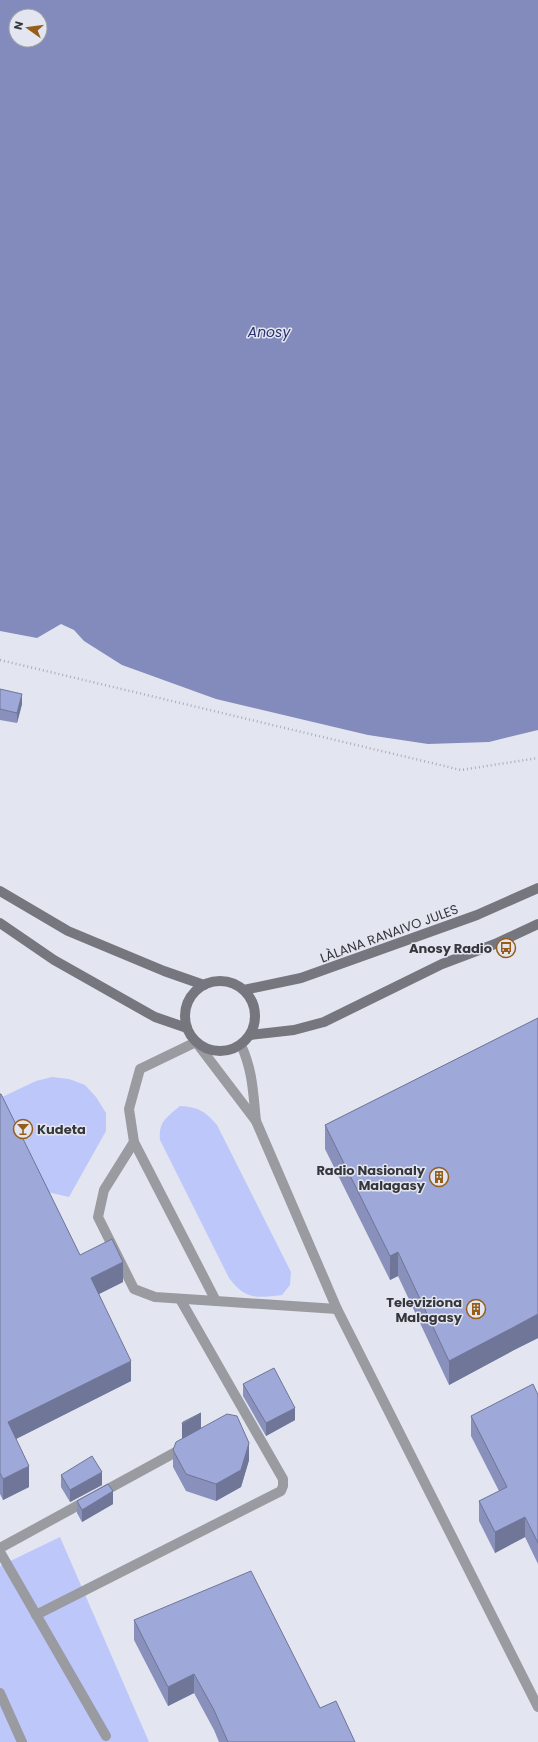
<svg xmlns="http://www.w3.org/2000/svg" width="538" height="1742" viewBox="0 0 538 1742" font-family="Poppins,sans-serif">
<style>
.green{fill:#bdc7fa}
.water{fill:#828bbb;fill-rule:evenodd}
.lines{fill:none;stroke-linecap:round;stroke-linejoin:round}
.path{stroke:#aaacb5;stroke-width:2.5;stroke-dasharray:1 3;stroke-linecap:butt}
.service{stroke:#9a9ba0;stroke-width:10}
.minor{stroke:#9a9ba0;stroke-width:10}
.secondary{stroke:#76777e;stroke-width:10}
.wall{fill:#8890bb}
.shaded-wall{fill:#6f7698}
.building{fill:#9ea8d9;stroke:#6f7698}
.labels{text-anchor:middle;stroke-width:3;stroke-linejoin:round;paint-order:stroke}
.street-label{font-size:13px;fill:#36373b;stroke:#e3e6f1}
.poi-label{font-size:13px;font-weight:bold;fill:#36373b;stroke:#e3e6f1;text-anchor:end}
.water-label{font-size:14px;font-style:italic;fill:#2b2f6b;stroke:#e3e6f1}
</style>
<rect width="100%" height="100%" fill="#e3e6f1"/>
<g class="green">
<path d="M52,1077L69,1079L85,1085L96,1097L106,1113V1131L69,1197L43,1191L0,1098L36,1081Z"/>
<path d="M180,1106C198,1107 205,1111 217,1125L291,1272L290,1285L282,1295C256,1298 246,1300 229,1278L160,1140C158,1122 167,1117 180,1106Z"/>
<path d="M60,1537L149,1742H0V1566Z"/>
</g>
<path class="water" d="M0,0H538V730L489,742L428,744L368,735L216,699L122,665L84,641L74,630L61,624L37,638L0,631ZM16,16H40V40H16Z"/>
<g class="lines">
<path class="path" d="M0,660L461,770L538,758"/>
<g class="service">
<path d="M196,1042L140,1069L129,1109L134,1142L216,1301L337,1309"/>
<path d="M134,1142L104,1190L98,1217L134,1289L155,1297L216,1301"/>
<path d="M0,1548L185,1447"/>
<path d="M0,1552L106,1736"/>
<path d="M36,1615L281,1491L283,1486V1479L180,1299"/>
<path d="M0,1693L22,1742"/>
</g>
<g class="minor">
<path d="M196,1042L256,1121L337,1309L538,1707"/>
<path d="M241,1045C253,1071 253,1093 256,1121"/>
</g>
<g class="secondary">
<path d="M0,891L68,931L164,971L204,985"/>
<path d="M0,923L54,960L155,1017L187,1028"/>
<circle cx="220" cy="1016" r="35"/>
<path d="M244,990L301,978L477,915L538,888"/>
<path d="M250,1035L294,1030L324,1022L442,964L495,944L538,924"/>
</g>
</g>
<g class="wall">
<path d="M0,689L22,704L17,723L0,720Z"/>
<path d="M538,1018V1338L514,1350L449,1385L398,1276L390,1280L325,1149V1125Z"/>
<path d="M0,1094L80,1255L123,1282L99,1294L131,1381L16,1439L29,1487L3,1500L0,1494Z"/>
<path d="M243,1384L295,1420L266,1436L243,1396Z"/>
<path d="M538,1395V1564L525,1537L495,1553L479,1521V1501L499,1491L471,1436V1416Z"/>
<path d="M201,1428L249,1460L241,1487L216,1501L186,1491L173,1467V1450Z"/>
<path d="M61,1475L102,1485L70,1502L61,1487Z"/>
<path d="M77,1501L113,1504L82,1522L77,1513Z"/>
<path d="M134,1620L320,1708L355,1742H219L214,1730L194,1693L168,1706L134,1640Z"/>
</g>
<g class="shaded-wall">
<path d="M22,694V704L17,723V713Z"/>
<path d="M398,1252V1276L390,1280V1256Z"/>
<path d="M123,1262V1282L91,1298V1278Z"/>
<path d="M538,1314V1338L514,1350L449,1385V1361L514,1327Z"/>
<path d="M131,1361V1381L8,1443V1422Z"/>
<path d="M295,1408V1420L266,1436V1423Z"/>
<path d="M201,1413V1430L182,1441V1424Z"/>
<path d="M249,1443V1460L241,1487L216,1501V1484Z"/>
<path d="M29,1466V1487L3,1500V1479Z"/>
<path d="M102,1472V1485L70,1502V1490Z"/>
<path d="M113,1491V1504L82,1522V1510Z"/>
<path d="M525,1517V1537L495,1553V1532Z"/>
<path d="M194,1674V1693L168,1706V1687Z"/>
</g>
<g class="building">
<path d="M0,689L22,694L17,713L0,709Z"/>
<path d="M538,1018V1314L514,1327L449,1361L398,1252L390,1256L325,1125Z"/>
<path d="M0,1094H1L80,1255L112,1239L123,1262L91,1278L131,1361L8,1422L29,1466L3,1479L0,1473Z"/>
<path d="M274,1368L295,1408L266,1423L243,1384Z"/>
<path d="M533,1384L538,1395V1543L525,1517L495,1532L479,1501L507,1487L471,1416Z"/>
<path d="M201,1413L182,1424L183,1422Z"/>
<path d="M227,1414L237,1416L249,1443L241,1470L216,1484L186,1474L173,1450L176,1442Z"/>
<path d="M92,1456L102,1472L70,1490L61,1475Z"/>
<path d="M108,1484L113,1491L82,1510L77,1501Z"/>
<path d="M251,1571L320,1708L336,1701L355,1742H228L214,1710L194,1674L168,1687L134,1620Z"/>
</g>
<defs>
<g id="bus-ring" transform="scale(1)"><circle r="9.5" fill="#e3e6f1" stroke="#965e19" stroke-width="1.5"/><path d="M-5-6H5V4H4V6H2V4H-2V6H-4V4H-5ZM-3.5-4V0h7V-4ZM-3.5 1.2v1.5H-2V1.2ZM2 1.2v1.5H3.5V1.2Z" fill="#965e19"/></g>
<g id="bar-ring" transform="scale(1)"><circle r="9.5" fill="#e3e6f1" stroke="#965e19" stroke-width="1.5"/><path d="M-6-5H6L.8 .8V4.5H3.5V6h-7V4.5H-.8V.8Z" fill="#965e19"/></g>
<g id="building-ring" transform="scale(1)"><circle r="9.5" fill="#e3e6f1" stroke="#965e19" stroke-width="1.5"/><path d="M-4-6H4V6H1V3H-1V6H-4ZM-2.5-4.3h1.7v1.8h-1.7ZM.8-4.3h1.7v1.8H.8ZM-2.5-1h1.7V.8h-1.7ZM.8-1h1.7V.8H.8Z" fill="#965e19"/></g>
</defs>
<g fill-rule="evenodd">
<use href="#bus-ring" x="506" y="948"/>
<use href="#bar-ring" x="23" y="1129"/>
<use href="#building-ring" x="439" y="1177"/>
<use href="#building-ring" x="476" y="1309"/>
</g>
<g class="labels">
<g class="street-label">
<text transform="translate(389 933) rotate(-20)" y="5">LÀLANA RANAIVO JULES</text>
</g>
<g class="poi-label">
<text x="492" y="953">Anosy Radio</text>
<text x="37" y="1134" text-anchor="start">Kudeta</text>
<text x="425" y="1175">Radio Nasionaly<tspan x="425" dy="15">Malagasy</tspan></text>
<text x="462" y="1307">Televiziona<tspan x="462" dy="15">Malagasy</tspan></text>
</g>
<g class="water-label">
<text x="269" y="337">Anosy</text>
</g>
</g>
<g transform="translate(28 28) rotate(284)"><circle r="19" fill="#e3e6f1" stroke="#9ea0a8"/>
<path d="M0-3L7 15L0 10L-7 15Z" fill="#965e19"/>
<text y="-6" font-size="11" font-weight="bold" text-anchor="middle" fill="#36373b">N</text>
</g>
</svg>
